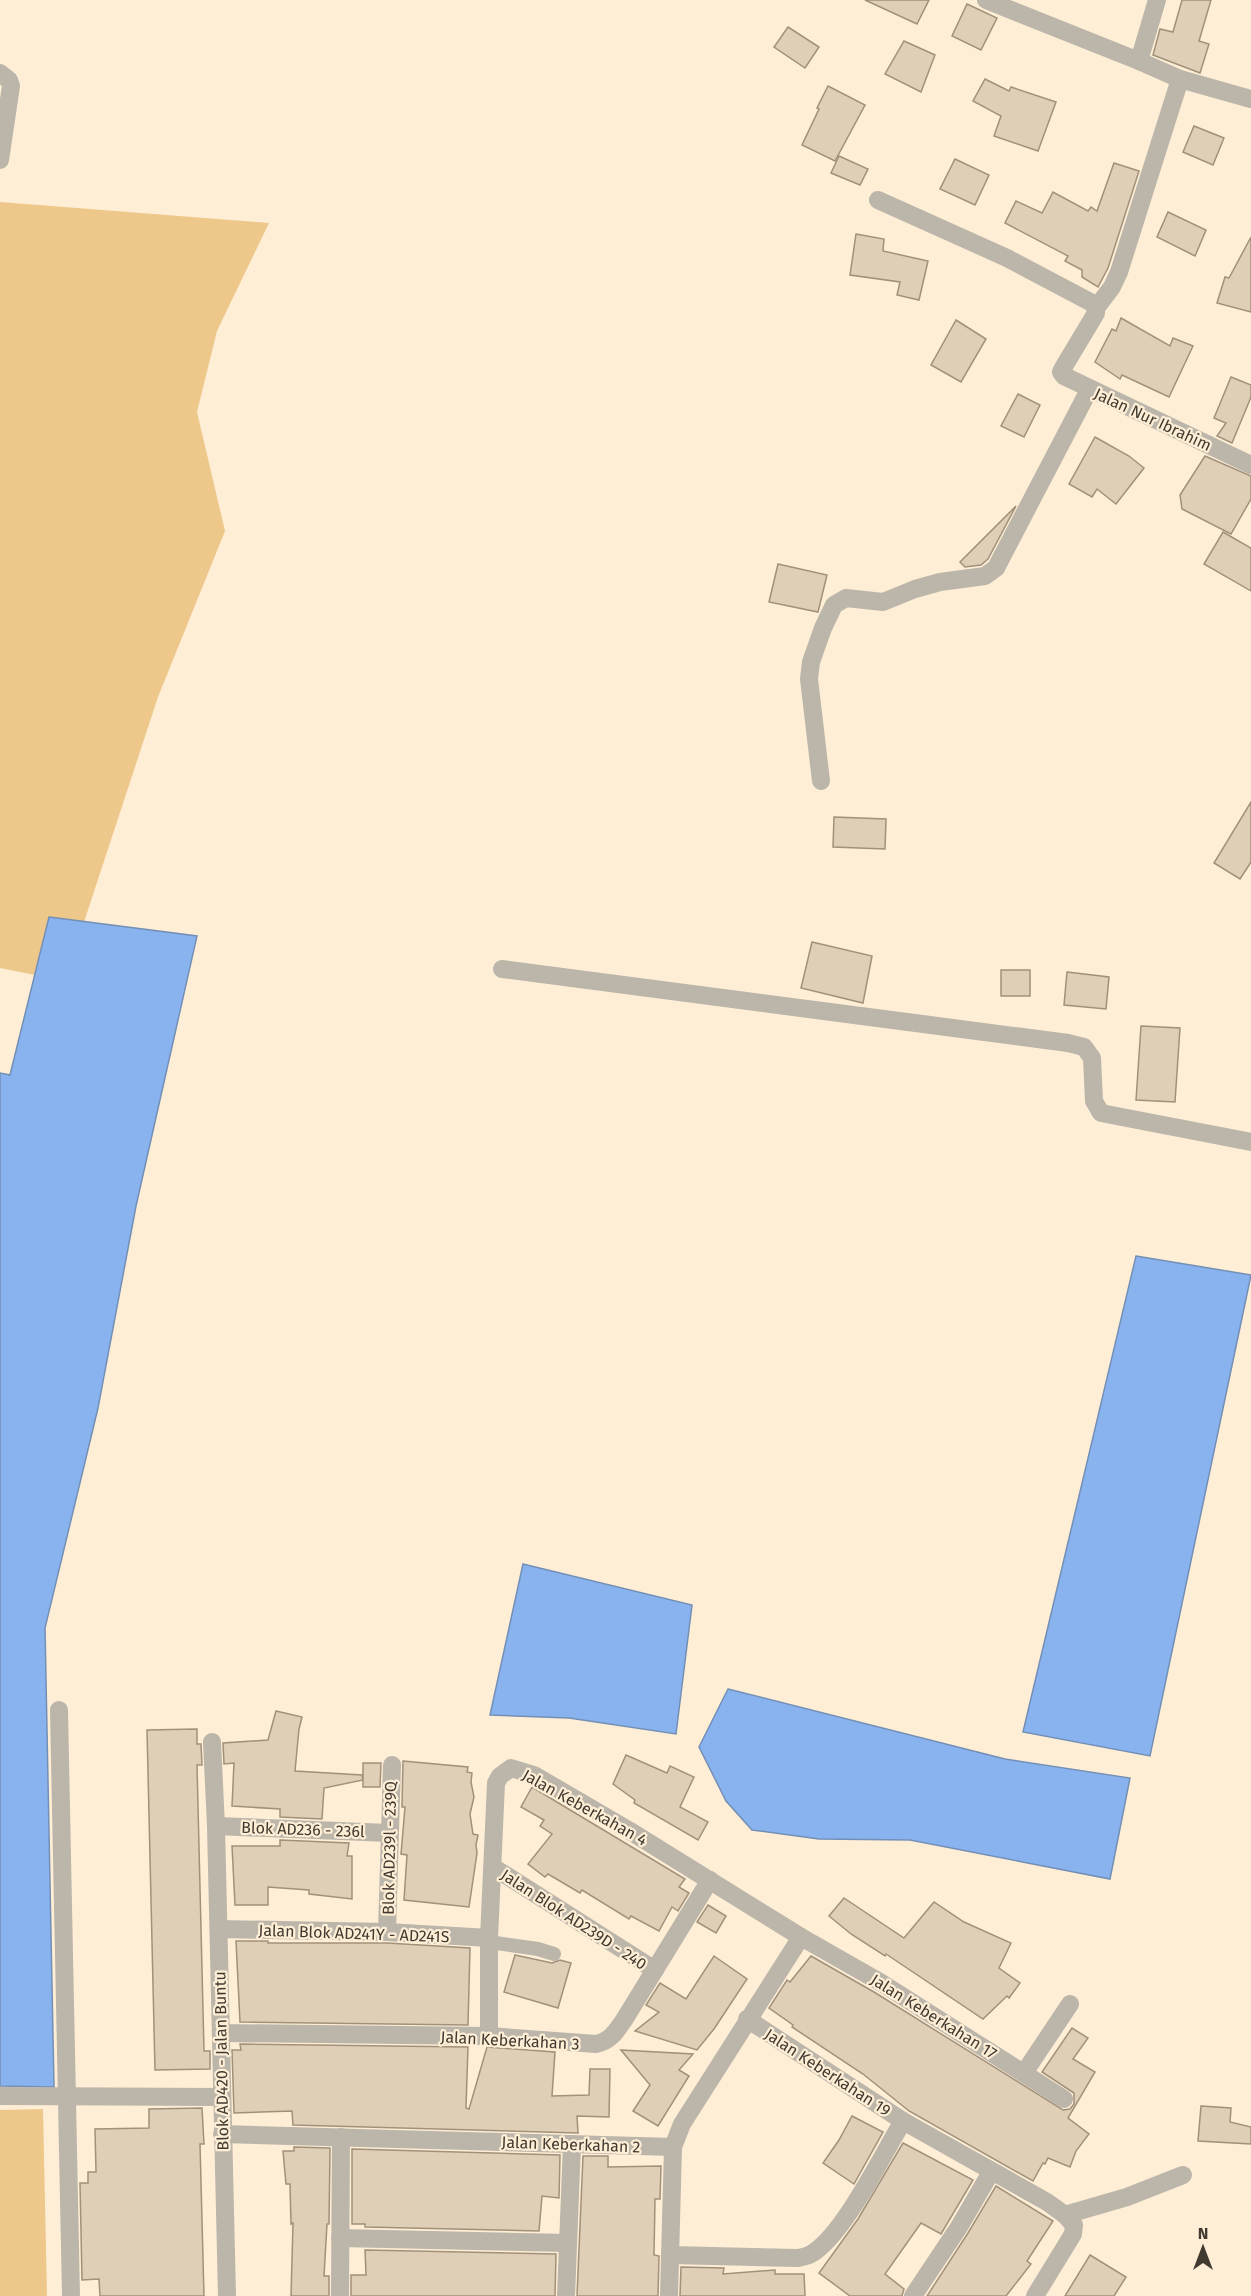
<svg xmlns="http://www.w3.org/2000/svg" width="1251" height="2296" viewBox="0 0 1251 2296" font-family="'Fira Sans',sans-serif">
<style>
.green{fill:#eec78b}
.water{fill:#89b3ef;stroke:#738fb6;stroke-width:1.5}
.building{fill:#dfcfb7;stroke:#a1917b;stroke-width:1.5}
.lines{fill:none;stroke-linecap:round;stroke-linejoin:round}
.service{stroke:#bbb5aa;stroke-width:14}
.minor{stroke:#bbb5aa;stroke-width:18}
.labels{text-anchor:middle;stroke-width:4.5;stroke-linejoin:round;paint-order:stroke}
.street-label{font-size:16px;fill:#413a31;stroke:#feeed5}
</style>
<rect width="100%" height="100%" fill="#feeed5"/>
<g class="green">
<path d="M0,202L269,223L217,331L197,412L225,531L158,697L84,922L49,918L35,975L0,968Z"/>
<path d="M43,2109L47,2296H0V2110Z"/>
</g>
<g class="water">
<path d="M49,917L197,936L136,1206L98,1408L45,1628L54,2087L0,2086V1073L10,1075Z"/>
<path d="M1136,1256L1251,1275L1150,1756L1023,1732Z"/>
<path d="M523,1564L692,1605L676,1734L569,1718L490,1715Z"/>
<path d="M728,1689L1005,1759L1130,1778L1110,1879L910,1840L819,1839L752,1830L726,1801L699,1747Z"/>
</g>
<g class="building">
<path d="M865,0H929L917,24Z"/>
<path d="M1182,0H1211L1199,41L1209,44L1200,73L1153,55L1160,29L1173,32Z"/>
<path d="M967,4L997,18L981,50L952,36Z"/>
<path d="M788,27L819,47L805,68L774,47Z"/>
<path d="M904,41L935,55L921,92L885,74Z"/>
<path d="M985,79L1009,91L1011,87L1056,102L1038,151L994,136L1001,116L973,101Z"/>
<path d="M828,86L865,105L835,161L802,145L819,109L817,108Z"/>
<path d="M1194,126L1224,138L1213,165L1183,152Z"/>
<path d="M839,156L868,169L860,185L831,173Z"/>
<path d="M955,159L989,175L975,205L940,189Z"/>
<path d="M1114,163L1139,171L1108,268L1098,287L1082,277V270L1065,261L1068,256L1005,223L1016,201L1042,213L1053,192L1088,211L1091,207L1097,211Z"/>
<path d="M1168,212L1206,230L1195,256L1157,237Z"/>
<path d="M856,234L884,239L883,251L928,261L919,300L897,295L900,282L850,275Z"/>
<path d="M1251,237V312L1217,303L1225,277L1229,278Z"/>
<path d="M1121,318L1170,346L1173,338L1193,346L1169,397L1122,375L1120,379L1095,362L1112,329L1116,331Z"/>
<path d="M956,320L986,339L961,382L931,365Z"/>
<path d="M1231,377L1251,385V397L1232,443L1217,436L1226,423L1214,418Z"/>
<path d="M1018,394L1040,405L1024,437L1001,426Z"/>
<path d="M1095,437L1129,456L1144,468L1116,504L1097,489L1092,497L1069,484Z"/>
<path d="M1205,456L1251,476V499L1231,534L1182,509L1180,495Z"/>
<path d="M1016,506L988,559L981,565L965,567L960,562Z"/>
<path d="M1223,532L1251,548V591L1204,564Z"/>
<path d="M778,564L827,575L818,612L769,602Z"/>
<path d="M1251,802V862L1240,879L1214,863Z"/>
<path d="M834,817L886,819L885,849L833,847Z"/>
<path d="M812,942L872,956L863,1003L801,988Z"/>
<rect x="1001" y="970" width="29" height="26"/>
<path d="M1067,972L1109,977L1106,1009L1064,1005Z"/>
<path d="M1141,1026L1180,1028L1175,1102L1136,1100Z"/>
<path d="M276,1711L302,1717L299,1729L295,1771L362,1775L363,1780L324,1788L322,1819L280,1817V1809L232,1806L234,1763L224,1764L223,1743L268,1740Z"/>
<path d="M197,1729V1744H201L202,1765H197L204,2051H210V2069L155,2070L147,1730Z"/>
<path d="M626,1755L667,1773L670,1766L694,1777L680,1807L708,1822L698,1840L634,1803L635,1800L613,1784Z"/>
<path d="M403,1761L468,1767L467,1772L472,1773L471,1782L474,1797L470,1814L473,1834L478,1835L476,1845L477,1853L469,1907L404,1900L407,1855L401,1854L405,1807H402Z"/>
<path d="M363,1763H381L380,1787H363Z"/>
<path d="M532,1787L685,1879L679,1887L689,1893L678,1911L672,1907L659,1931L631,1916L629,1919L582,1890L580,1893L548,1874L545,1877L528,1864L552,1834L540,1826L544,1820L521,1807Z"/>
<path d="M280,1840L349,1843L347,1856H352V1899L309,1894V1890L268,1887V1905H235L232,1846H280Z"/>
<path d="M844,1898L904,1938L934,1902L964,1922L1011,1943L999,1968L1020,1983L1009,1998L1007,1996L983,2019L886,1954L885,1956L851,1934L829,1916Z"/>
<path d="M708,1905L726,1916L716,1933L697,1922Z"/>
<path d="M236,1941H268V1943H387L470,1948L468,2025L240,2022Z"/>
<path d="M515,1955L552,1963L560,1960L571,1963L558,2008L504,1992Z"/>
<path d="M714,1956L747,1979L714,2029L697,2050L635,2031L659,2012L646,2005L660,1983L686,1999Z"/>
<path d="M811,1956L874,1992L1063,2110L1070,2109L1074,2104V2093L1042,2072L1072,2028L1088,2038L1073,2059L1095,2072L1068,2118L1089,2134L1076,2151L1070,2167L1048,2158L1045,2164L1043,2163L1033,2181L909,2111L863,2074L792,2027L793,2025L769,2008L787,1980L790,1982Z"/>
<path d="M240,2044L468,2047L466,2108L469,2109L487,2047L555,2052L552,2096L589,2095L590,2069H610L609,2117L577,2116L578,2133L293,2125L292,2111L234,2113L232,2050H241Z"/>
<path d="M621,2050L693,2054L679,2070L689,2076L658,2126L633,2111L650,2085Z"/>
<path d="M1201,2106L1231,2108L1230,2122L1251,2127V2144L1198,2141Z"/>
<path d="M202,2108L204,2144H200L204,2296H100L99,2279L82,2280L80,2183H88V2172H96L95,2129L149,2128V2109Z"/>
<path d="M852,2116L883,2132L854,2184L823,2163L839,2140Z"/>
<path d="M903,2143L973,2180L941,2234L921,2223L885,2274L904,2289L902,2296H850L819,2273L858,2219Z"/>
<path d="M294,2147L330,2148L329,2224H327L324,2276H329V2296H291L293,2223L291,2224L290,2184H286L283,2151H294Z"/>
<path d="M352,2149L560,2155L559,2198L542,2196L539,2231L365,2227V2224H352Z"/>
<path d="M583,2156H608V2167L661,2166L660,2199H655L654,2255L659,2256L658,2296H577Z"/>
<path d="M996,2186L1053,2221L1027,2261L1031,2264L1006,2296H927L968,2233Z"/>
<path d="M365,2250L556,2254L555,2296H351V2275H366Z"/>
<path d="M1090,2255L1126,2277L1114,2296H1065Z"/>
<path d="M681,2267L724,2268L723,2274L775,2270V2274H804L805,2296H680Z"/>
</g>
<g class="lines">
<path class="service" d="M489,1942L538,1949L554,1954"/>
<g class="minor">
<path d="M986,0L1139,61L1157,0"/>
<path d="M1139,61L1180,79L1251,99"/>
<path d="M0,73L9,80L11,86L0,160"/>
<path d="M878,200L1007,258L1094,304L1096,313L1063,368L1061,372L1064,376L1251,465"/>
<path d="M1096,308L1112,287L1119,272L1180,79"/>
<path d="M821,781L809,679L811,662L823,628L834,605L846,598L883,602L915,589L940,582L985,576L996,568L1089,390"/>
<path d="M502,969L1068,1043L1084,1047L1092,1058L1094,1101L1101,1113L1251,1142"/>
<path d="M59,1710L71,2296"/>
<path d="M212,1742L216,1826L227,2296"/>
<path d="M216,1826L389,1833"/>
<path d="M493,1867L655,1970"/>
<path d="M219,1929L387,1932L489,1938"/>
<path d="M387,1932L392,1765"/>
<path d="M221,2033L489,2036L596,2044C611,2041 616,2031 624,2020L710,1880"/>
<path d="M489,2036V1938L496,1783L500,1776L511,1768L534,1775L630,1831L801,1937L880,1982L1064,2099"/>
<path d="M1024,2073L1070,2004"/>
<path d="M0,2096L221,2097"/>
<path d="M903,2121L1047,2202L1065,2215L1074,2225L1073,2234L1035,2296"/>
<path d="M222,2134L673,2147"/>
<path d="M1065,2215L1127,2197L1183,2175"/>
<path d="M340,2238L568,2243"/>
<path d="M670,2255L798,2258C803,2257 808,2256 811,2254C843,2236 883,2154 903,2121L747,2019"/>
<path d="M340,2296L341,2137"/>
<path d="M566,2296L572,2144"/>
<path d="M669,2296L673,2147L682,2124L801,1937"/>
<path d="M913,2296L959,2227L991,2172"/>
</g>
</g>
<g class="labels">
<g class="street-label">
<text transform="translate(1153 419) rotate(25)" y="6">Jalan Nur Ibrahim</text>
<text transform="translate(585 1807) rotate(29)" y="6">Jalan Keberkahan 4</text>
<text transform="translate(303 1829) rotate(2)" y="6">Blok AD236 - 236l</text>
<text transform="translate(389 1848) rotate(-89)" y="6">Blok AD239l - 239Q</text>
<text transform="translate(574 1919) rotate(33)" y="6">Jalan Blok AD239D - 240</text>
<text transform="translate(354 1933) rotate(2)" y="6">Jalan Blok AD241Y - AD241S</text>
<text transform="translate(934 2016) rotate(32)" y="6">Jalan Keberkahan 17</text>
<text transform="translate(510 2040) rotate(3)" y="6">Jalan Keberkahan 3</text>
<text transform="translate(221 2061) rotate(-91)" y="6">Blok AD420 - Jalan Buntu</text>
<text transform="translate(828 2072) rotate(33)" y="6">Jalan Keberkahan 19</text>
<text transform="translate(571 2144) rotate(2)" y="6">Jalan Keberkahan 2</text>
</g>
</g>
<g transform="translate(1203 2248)" stroke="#feeed5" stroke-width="4.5" paint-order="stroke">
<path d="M0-4.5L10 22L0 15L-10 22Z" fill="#413a31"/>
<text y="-9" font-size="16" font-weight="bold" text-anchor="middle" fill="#413a31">N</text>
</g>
</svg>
